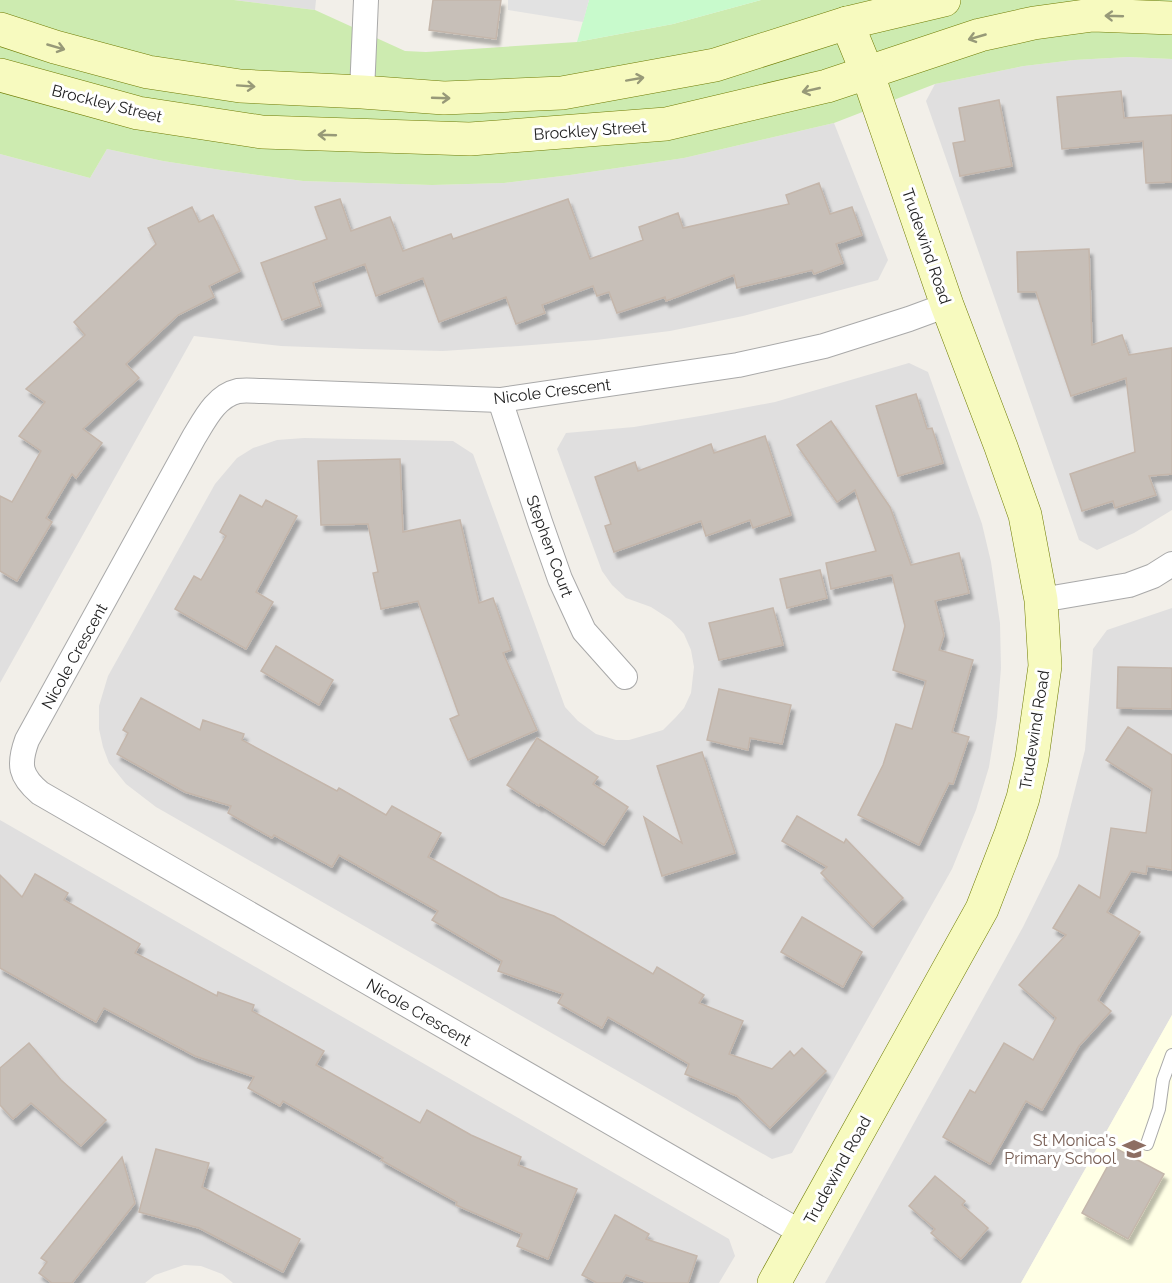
<svg xmlns="http://www.w3.org/2000/svg" width="1172" height="1283" viewBox="0 0 1172 1283" font-family="Raleway,sans-serif">
<style>
.residential{fill:#e0dfdf}
.education{fill:#ffffe5}
.grass{fill:#cdebb0}
.park{fill:#c8facc}
.parking{fill:#e2e2e2}
.building{fill:#c7bfb8;stroke:#c4b6ab;stroke-width:1.5;filter:url(#shadow)}
.lines{fill:none;stroke-linecap:round;stroke-linejoin:round}
.lane-casing{stroke:#a9a9a9;stroke-width:14}
.street-casing{stroke:#a9a9a9;stroke-width:26}
.secondary-casing{stroke:#707d05;stroke-width:34}
.lane{stroke:#fff;stroke-width:12}
.street{stroke:#fff;stroke-width:24}
.secondary{stroke:#f7fabf;stroke-width:33}
.oneway{stroke:#979978}
.labels{text-anchor:middle;stroke-width:6;stroke-linejoin:round;paint-order:stroke}
.street-label{font-size:16px;fill:#222;stroke:#fff}
.education-label{font-size:16px;fill:#785e54;stroke:#fff;text-anchor:end}
</style>
<defs>
<filter id="shadow"><feDropShadow dx="3.5" dy="6" stdDeviation="1.5" flood-color="#0004"/></filter>
</defs>
<rect width="100%" height="100%" fill="#f2efe9"/>
<g class="residential">
<path d="M234,0H316L315,10Z"/>
<path d="M1128,57L1172,59V510L1134,533L1097,550L1079,540L926,101L935,84L1024,66L1074,60Z"/>
<path d="M834,123L888,260L878,280L743,316L670,331L596,340L519,346L443,351L362,349L281,346L194,336L0,683V154L90,178L107,149L163,161L221,170L303,181L432,185L504,183L570,175L684,158Z"/>
<path d="M909,363L928,372L982,524L991,562L1000,623L1001,668L997,717L989,767L976,810L952,869L792,1153L772,1159L156,807L126,784L109,763L103,747L99,729V706L108,676L215,484L237,458L253,448L277,440L304,438L453,441L473,454L565,707L578,721L596,734L616,740H629L663,730L676,717L684,708L691,693L694,667L691,650L684,634L671,620L651,607L626,598L612,585L602,571L557,449L566,433L634,427L706,415L775,402Z"/>
<path d="M1172,608V1015L1021,1283H825L1023,927L1058,856L1085,750L1093,649L1107,630Z"/>
<path d="M0,820L729,1239L735,1256L719,1283H233L222,1274L201,1266L184,1265L155,1275L145,1283H0Z"/>
</g>
<path class="education" d="M1172,1015V1283H1021Z"/>
<path class="grass" d="M0,0H234L315,10L405,51L426,52L577,42L673,24L761,0H1172V59L1128,57L1074,60L1024,66L935,84L834,123L684,158L570,175L504,183L432,185L303,181L221,170L163,161L107,149L90,178L0,154Z"/>
<path class="park" d="M589,0H761L673,24L577,42Z"/>
<path class="parking" d="M508,0H589L583,22L508,10Z"/>
<g class="building">
<path d="M433,0H501L496,39L429,30Z"/>
<path d="M1121,91L1124,118L1172,115V182L1146,183L1143,141L1062,149L1057,97Z"/>
<path d="M999,100L1012,166L960,176L953,143L965,141L959,108Z"/>
<path d="M819,183L830,214L852,207L862,235L836,244L843,263L814,274L812,270L737,288L734,275L666,301L665,297L617,313L609,292L597,296L593,286L542,305L545,313L516,324L506,297L439,322L423,278L376,296L365,264L313,283L321,306L282,320L261,263L327,239L315,207L340,199L351,231L390,217L403,251L451,234L453,239L568,199L590,259L643,240L639,227L678,213L683,228L789,204L786,195Z"/>
<path d="M192,207L199,222L213,215L240,271L209,286L214,297L178,315L126,364L139,378L83,429L102,443L76,478L72,474L46,518L52,522L17,581L0,571V496L12,502L41,451L19,436L45,402L26,389L85,335L74,322L156,244L148,228Z"/>
<path d="M1089,249L1092,345L1122,335L1129,355L1172,348V474L1149,476L1156,495L1115,508L1113,501L1082,511L1070,474L1135,452L1126,378L1071,396L1036,292H1018L1017,252Z"/>
<path d="M916,394L927,429L932,428L943,463L898,476L876,406Z"/>
<path d="M831,421L890,507L911,565L959,553L969,593L935,601L944,635L939,650L973,660L952,732L969,737L953,784L949,783L919,845L858,815L883,765L896,724L912,729L926,681L893,670L905,626L892,575L831,589L826,563L876,551L855,490L837,502L797,445Z"/>
<path d="M765,436L791,515L753,528L750,520L706,536L701,521L614,552L605,526L611,524L595,477L635,462L638,471L711,444L714,453Z"/>
<path d="M400,459L403,532L460,520L479,603L493,598L511,650L503,653L537,730L468,760L450,719L459,715L418,601L381,609L373,573L378,572L368,524L321,525L318,461Z"/>
<path d="M240,495L262,507L266,500L297,516L256,592L273,602L246,649L175,609L194,576L201,580L226,536L220,532Z"/>
<path d="M820,570L827,598L787,608L780,579Z"/>
<path d="M773,608L783,645L719,660L709,623Z"/>
<path d="M276,646L333,680L319,705L261,671Z"/>
<path d="M1118,667L1172,668V709L1117,708Z"/>
<path d="M719,689L791,705L782,744L750,738L748,750L707,740Z"/>
<path d="M141,698L200,730L203,720L244,734L242,740L337,791L339,788L386,815L392,806L441,833L428,857L500,897L554,916L653,974L657,967L704,995L699,1003L743,1021L729,1054L772,1069L790,1051L794,1056L802,1048L826,1071L770,1128L737,1096L685,1074L689,1064L608,1017L602,1028L558,1003L563,994L498,971L502,961L432,920L438,911L339,855L332,867L274,835L272,838L228,813L231,806L185,792L117,754L128,733L123,730Z"/>
<path d="M1128,727L1172,755V870L1147,866L1146,874L1131,871L1107,912L1140,932L1098,1000L1111,1011L1079,1046L1042,1110L1026,1101L990,1164L943,1137L970,1090L975,1093L1004,1043L1033,1060L1056,1018L1019,985L1066,935L1053,928L1079,885L1100,898L1111,828L1146,833L1152,789L1106,760Z"/>
<path d="M537,738L598,777L593,784L628,807L604,845L540,804L539,806L507,785Z"/>
<path d="M702,752L735,853L662,876L644,817L682,843L657,766Z"/>
<path d="M797,816L844,843L846,839L903,898L873,927L821,873L827,867L782,841Z"/>
<path d="M35,874L68,893L64,900L140,944L135,953L217,996L218,992L254,1005L252,1011L324,1051L316,1065L420,1123L427,1110L471,1135L521,1157L518,1165L577,1189L548,1259L517,1246L522,1234L456,1205L457,1202L381,1160L383,1158L283,1101L280,1106L248,1088L254,1077L195,1056L104,1008L96,1022L0,968V875L22,897Z"/>
<path d="M802,917L862,952L843,987L781,952Z"/>
<path d="M29,1043L61,1080L106,1120L81,1146L31,1103L13,1119L0,1105V1068Z"/>
<path d="M156,1149L209,1163L202,1187L300,1239L283,1272L199,1228L139,1212Z"/>
<path d="M1117,1149L1164,1174L1128,1239L1082,1213Z"/>
<path d="M122,1157L135,1203L72,1283H52L39,1273L47,1262L41,1258Z"/>
<path d="M935,1176L965,1201L962,1205L988,1228L961,1259L931,1233L935,1229L909,1206Z"/>
<path d="M615,1215L649,1234L646,1239L697,1256L688,1283H648L626,1275L621,1283H597L582,1275Z"/>
</g>
<g class="lines">
<g class="lane-casing">
<path id="lane" d="M1147,1144L1159,1109L1163,1080L1172,1055"/>
</g>
<g class="street-casing">
<g id="street">
<path d="M362,92L366,0"/>
<path d="M500,400L540,522L560,579L584,631L625,677"/>
<path d="M1041,600L1129,585L1153,576L1172,564"/>
<path d="M802,1233L40,793C20,776 18,765 27,740L194,437C205,419 216,396 238,391C246,390 254,391 263,391L500,400L738,365L824,346L909,319L947,305"/>
</g>
</g>
<g class="secondary-casing">
<g id="secondary">
<path d="M0,29L55,47L148,72L240,86L362,92L444,98L562,93L715,65L847,23L944,0"/>
<path d="M0,75L138,113L262,132L470,139L666,124L827,86L980,35L1034,23L1093,15L1172,18"/>
<path d="M774,1283L982,909L1011,834L1023,798L1032,758L1045,666L1041,600L1025,515L1001,447L947,305L867,72L847,23"/>
</g>
</g>
<use href="#lane" class="lane"/>
<use href="#street" class="street"/>
<use href="#secondary" class="secondary"/>
</g>
<defs><path id="oneway-shaft" d="M-6 0H5M1.5-3L5.5 0L1.5 3" fill="none" stroke-width="1.6" stroke-linecap="round" stroke-linejoin="round" transform="scale(1.5)"/></defs>
<g class="oneway">
<use href="#oneway-shaft" transform="translate(1114 16) rotate(-178)"/>
<use href="#oneway-shaft" transform="translate(977 37) rotate(164)"/>
<use href="#oneway-shaft" transform="translate(56 47) rotate(16)"/>
<use href="#oneway-shaft" transform="translate(635 79) rotate(-10)"/>
<use href="#oneway-shaft" transform="translate(246 86) rotate(4)"/>
<use href="#oneway-shaft" transform="translate(811 90) rotate(167)"/>
<use href="#oneway-shaft" transform="translate(441 98) rotate(2)"/>
<use href="#oneway-shaft" transform="translate(327 135) rotate(-178)"/>
</g>
<defs>
<g id="school-bare" transform="scale(1.8)"><path d="M0-5L7-2L0 1L-7-2ZM-4 1L0 2.5L4 1V4Q0 6-4 4Z" fill="#8d6e63" stroke="#fff" stroke-width="2.5" paint-order="stroke"/></g>
</defs>
<g fill-rule="evenodd">
<use href="#school-bare" x="1134" y="1149"/>
</g>
<g class="labels">
<g class="street-label">
<text transform="translate(107 103) rotate(14)" y="6">Brockley Street</text>
<text transform="translate(590 130) rotate(-4)" y="6">Brockley Street</text>
<text transform="translate(927 246) rotate(71)" y="6">Trudewind Road</text>
<text transform="translate(552 391) rotate(-7)" y="6">Nicole Crescent</text>
<text transform="translate(550 546) rotate(70)" y="6">Stephen Court</text>
<text transform="translate(74 656) rotate(-61)" y="6">Nicole Crescent</text>
<text transform="translate(1034 730) rotate(-81)" y="6">Trudewind Road</text>
<text transform="translate(419 1012) rotate(30)" y="6">Nicole Crescent</text>
<text transform="translate(837 1170) rotate(-61)" y="6">Trudewind Road</text>
</g>
<g class="education-label">
<text x="1116" y="1146">St Monica's<tspan x="1116" dy="18">Primary School</tspan></text>
</g>
</g>
</svg>
